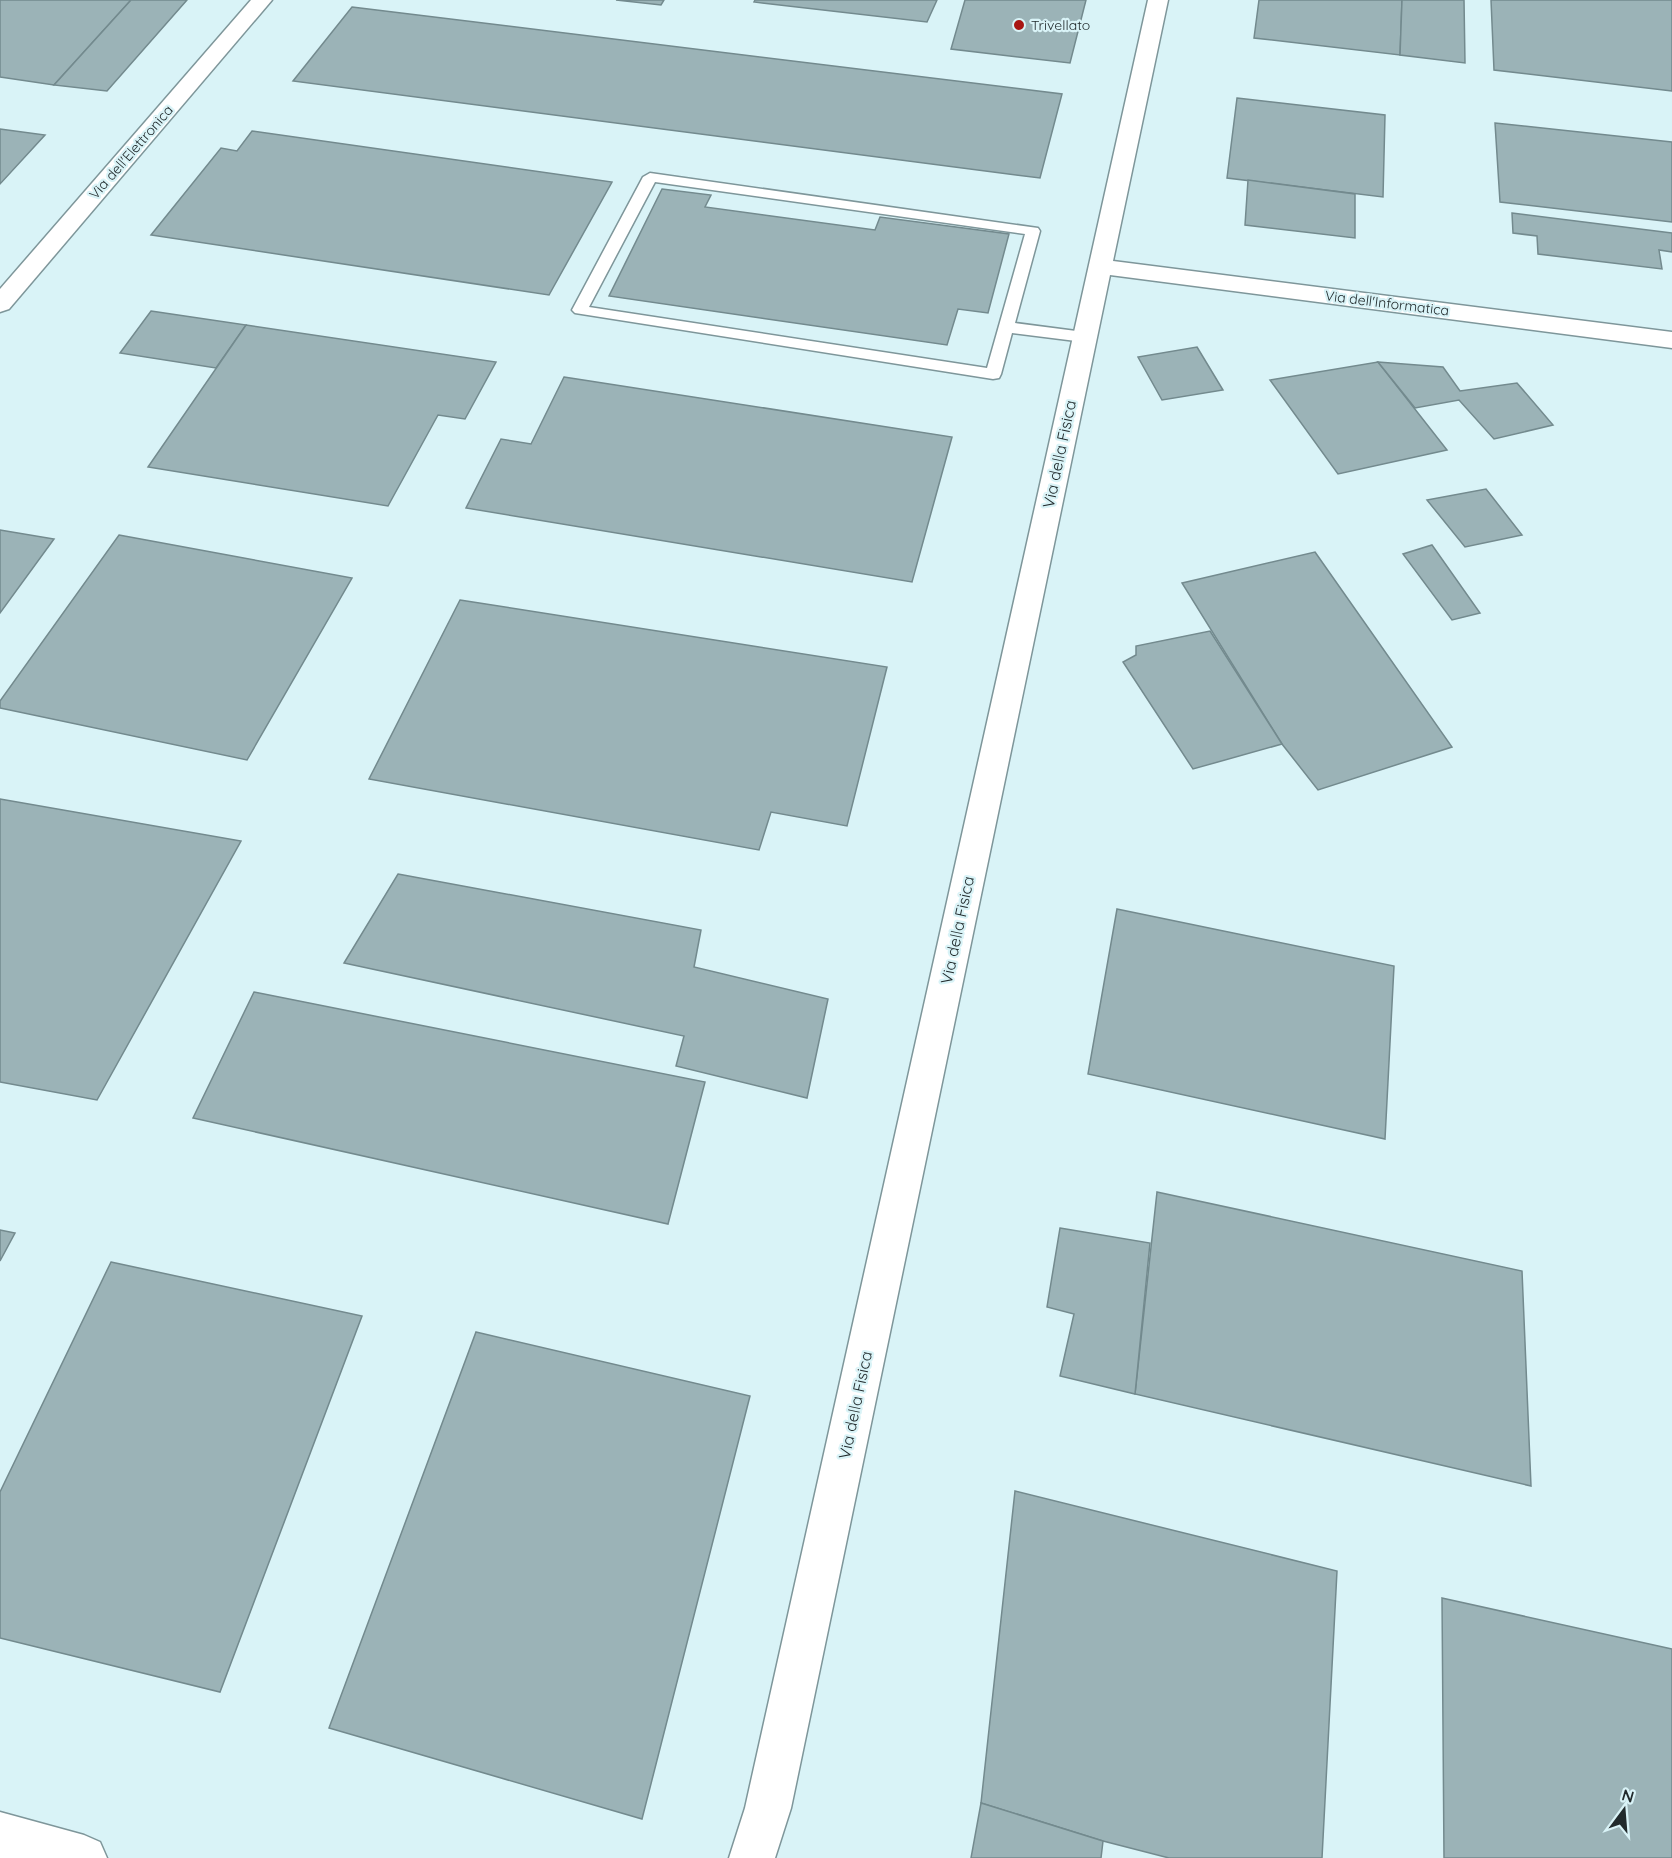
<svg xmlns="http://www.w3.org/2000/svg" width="1672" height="1858" viewBox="0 0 1672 1858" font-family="Quicksand,sans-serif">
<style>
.building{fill:#9bb3b7;stroke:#738a8e;stroke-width:1.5}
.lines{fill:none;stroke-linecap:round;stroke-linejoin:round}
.lane-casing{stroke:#7e969a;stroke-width:3}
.street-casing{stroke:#7e969a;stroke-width:3}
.lane{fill:#fff;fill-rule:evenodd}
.street{fill:#fff;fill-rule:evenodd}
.poi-dot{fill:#a81512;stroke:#d9f3f7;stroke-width:2}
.labels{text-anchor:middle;stroke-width:4.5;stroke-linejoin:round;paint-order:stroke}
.far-poi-label{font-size:14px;fill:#212a2c;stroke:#d9f3f7;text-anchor:start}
.far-street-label{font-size:14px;fill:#212a2c;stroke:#d9f3f7}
.street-label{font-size:16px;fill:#212a2c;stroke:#d9f3f7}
</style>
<rect width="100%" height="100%" fill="#d9f3f7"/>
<g class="building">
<path d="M0,0H131L54,85L0,77Z"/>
<path d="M131,0H187L107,91L54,85Z"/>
<path d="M616,0H664L661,5Z"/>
<path d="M755,0H937L927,22L754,2Z"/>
<path d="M965,0H1086L1070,63L951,49Z"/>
<path d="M1259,0H1402L1400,55L1254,38Z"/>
<path d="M1402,0H1464L1465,63L1400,55Z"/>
<path d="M1491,0H1672V91L1494,70Z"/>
<path d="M352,7L1062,94L1040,178L293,81Z"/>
<path d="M1237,98L1385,115L1383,197L1227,178Z"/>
<path d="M1495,123L1672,142V222L1500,202Z"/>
<path d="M0,129L45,135L0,184Z"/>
<path d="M252,131L612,182L549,295L151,235L221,148L237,151Z"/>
<path d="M1248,180L1355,194V238L1245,225Z"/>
<path d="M662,189L711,195L705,207L875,230L880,217L1009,234L988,313L958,309L947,345L609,296Z"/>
<path d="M1512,213L1672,233V252L1659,250L1662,269L1538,254L1537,236L1513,233Z"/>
<path d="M151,311L246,325L216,368L120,353Z"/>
<path d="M246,325L496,362L465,419L438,415L388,506L148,467Z"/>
<path d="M1197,347L1223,390L1162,400L1138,357Z"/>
<path d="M1378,362L1447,450L1338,474L1270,380Z"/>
<path d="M1378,362L1443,367L1460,391L1517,383L1553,425L1494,439L1459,400L1415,408Z"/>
<path d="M564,377L952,437L912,582L466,508L501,439L531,444Z"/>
<path d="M1486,489L1522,535L1465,547L1427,500Z"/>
<path d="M0,530L54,539L0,613Z"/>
<path d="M119,535L352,578L247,760L0,708V701Z"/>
<path d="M1432,545L1480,613L1452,620L1403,554Z"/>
<path d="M1315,552L1452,747L1318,790L1282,744L1182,583Z"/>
<path d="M460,600L887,667L847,826L771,812L759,850L369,779Z"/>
<path d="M1210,631L1282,744L1193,769L1123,662L1136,655V646Z"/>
<path d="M0,799L241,841L97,1100L0,1082Z"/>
<path d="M398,874L701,930L694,967L828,999L807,1098L676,1066L684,1036L344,963Z"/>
<path d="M1117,909L1394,966L1385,1139L1088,1074Z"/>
<path d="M254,992L705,1082L668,1224L193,1118Z"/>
<path d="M1157,1192L1522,1271L1531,1486L1135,1394Z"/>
<path d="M1060,1228L1150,1243L1135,1394L1060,1376L1074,1314L1047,1307Z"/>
<path d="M0,1230L15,1233L0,1261Z"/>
<path d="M111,1262L362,1316L220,1692L0,1638V1492Z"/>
<path d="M476,1332L750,1396L642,1819L329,1728Z"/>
<path d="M1015,1491L1337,1571L1322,1858H1169L1103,1841L981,1803Z"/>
<path d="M1442,1598L1672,1649V1858H1444Z"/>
<path d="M981,1803L1103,1841L1101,1858H971Z"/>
</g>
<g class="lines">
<g class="lane-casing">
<path id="lane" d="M650,173L1038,228L1040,231L1015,323L1084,332L1092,337L1084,342L1012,333L1001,374L999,378L993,379L575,313L572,310L643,177ZM655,182L1025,234L987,368L589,307Z"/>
</g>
<g class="street-casing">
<g id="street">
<path d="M251,0H272L9,309L0,312V289Z"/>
<path d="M1148,0H1168L1113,261L1672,332V348L1110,275L791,1808L775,1858H729L745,1808Z"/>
<path d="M0,1812L84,1835L100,1842L107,1858H0Z"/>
</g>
</g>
<use href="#lane" class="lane"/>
<use href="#street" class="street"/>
</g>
<circle class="poi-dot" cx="1019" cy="25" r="6"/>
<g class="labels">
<g class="far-poi-label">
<text x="1031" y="30">Trivellato</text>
</g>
<g class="far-street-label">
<text transform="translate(131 152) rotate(-49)" y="5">Via dell'Elettronica</text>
<text transform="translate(1387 303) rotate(7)" y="5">Via dell'Informatica</text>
</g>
<g class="street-label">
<text transform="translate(1059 454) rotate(-78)" y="6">Via della Fisica</text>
<text transform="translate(957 930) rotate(-78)" y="6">Via della Fisica</text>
<text transform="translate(855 1405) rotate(-78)" y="6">Via della Fisica</text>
</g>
</g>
<g transform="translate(1624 1810) rotate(16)" stroke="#d9f3f7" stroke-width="4.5" paint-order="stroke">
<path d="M0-4.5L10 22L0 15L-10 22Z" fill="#212a2c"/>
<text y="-9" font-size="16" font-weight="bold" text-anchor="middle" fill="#212a2c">N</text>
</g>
</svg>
